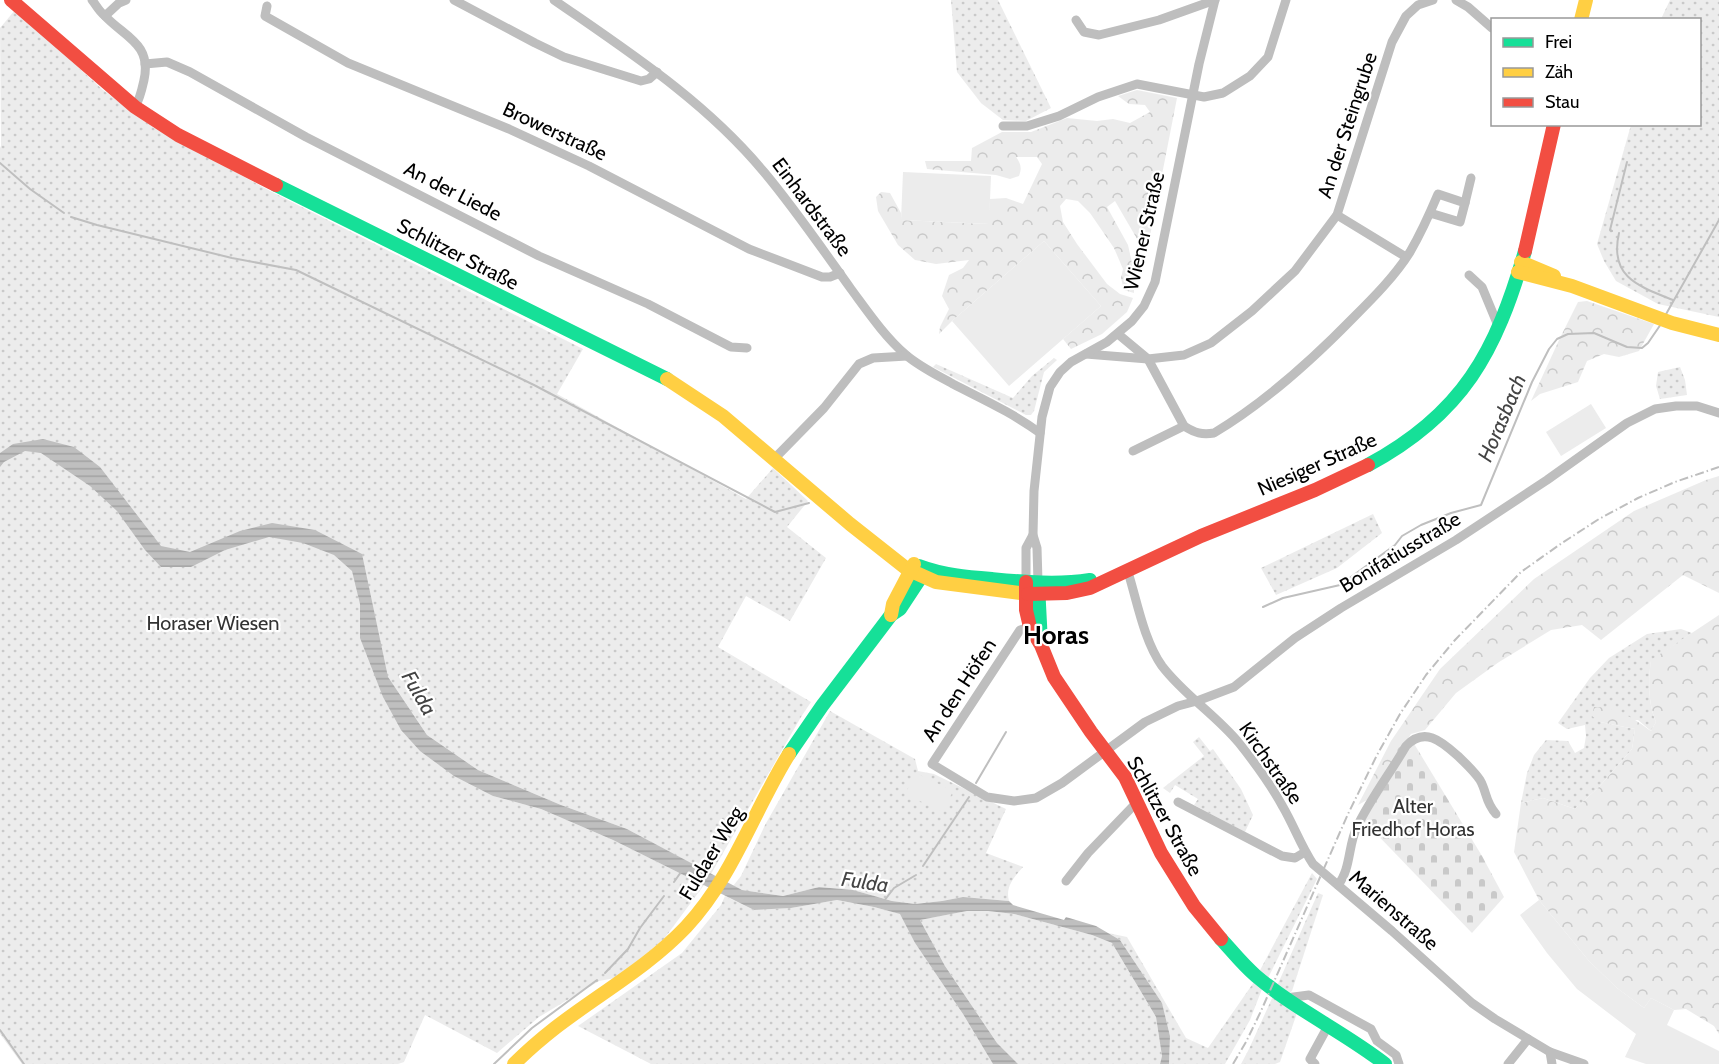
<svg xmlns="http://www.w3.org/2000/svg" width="1719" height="1064" viewBox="0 0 1719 1064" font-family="Cabin,sans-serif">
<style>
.green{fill:url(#green-dots)}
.forest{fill:url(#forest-crowns)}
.cemetery{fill:url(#cemetery-stones)}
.pitch{fill:#ececec}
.water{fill:url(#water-rules)}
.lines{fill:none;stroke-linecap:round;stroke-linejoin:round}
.stream{stroke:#bfbfbf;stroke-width:2}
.street{stroke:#bebebe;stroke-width:9}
.fast{stroke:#16e098;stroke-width:14}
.slow{stroke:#ffcf43;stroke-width:14}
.jam{stroke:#f24e42;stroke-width:14}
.rail{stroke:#bebebe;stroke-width:2;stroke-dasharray:9 3 1.5 3;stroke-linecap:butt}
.labels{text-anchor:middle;stroke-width:4.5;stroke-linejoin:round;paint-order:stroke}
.street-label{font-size:20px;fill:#000;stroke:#fff}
.park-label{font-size:20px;fill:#333;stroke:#fff}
.water-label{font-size:21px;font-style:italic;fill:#444;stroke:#fff}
.district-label{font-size:26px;font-weight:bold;fill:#000;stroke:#fff}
</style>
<defs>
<pattern id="green-dots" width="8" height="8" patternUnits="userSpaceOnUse" patternTransform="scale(1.5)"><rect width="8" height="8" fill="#ececec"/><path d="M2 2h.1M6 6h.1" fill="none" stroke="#c9c9c9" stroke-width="1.8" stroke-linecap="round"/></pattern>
<pattern id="forest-crowns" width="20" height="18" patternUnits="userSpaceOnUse" patternTransform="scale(1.5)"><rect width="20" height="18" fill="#ececec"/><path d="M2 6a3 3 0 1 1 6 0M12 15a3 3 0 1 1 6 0" fill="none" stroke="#c9c9c9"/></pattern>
<pattern id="cemetery-stones" width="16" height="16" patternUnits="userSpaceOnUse" patternTransform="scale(1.5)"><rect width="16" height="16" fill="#ececec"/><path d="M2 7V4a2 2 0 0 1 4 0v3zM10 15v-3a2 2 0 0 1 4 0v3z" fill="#c9c9c9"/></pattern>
<pattern id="water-rules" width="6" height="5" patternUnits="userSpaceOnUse" patternTransform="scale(1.5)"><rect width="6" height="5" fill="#bfbfbf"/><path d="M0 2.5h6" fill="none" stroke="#a2a2a2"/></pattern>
</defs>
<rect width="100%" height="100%" fill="#fff"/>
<g class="green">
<path d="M951,0H998L1051,108L1026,121L1003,120L981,103L957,72Z"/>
<path d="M1670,0H1719V317L1658,304L1616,281L1604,261L1597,244L1631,125L1700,124V20L1661,19Z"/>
<path d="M15,10L103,90L154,128L272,192L583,349L557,394L746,499L773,468L808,501L787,527L826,558L790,621L746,596L718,647L811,702L801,717L711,874L627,829L561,805L478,770L427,735L411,711L408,727L493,796L541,809L613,840L704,885L664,939L642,957L615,978L599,981L539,1017L497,1053L425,1015L404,1062L398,1064H22L0,1034V148L1,146L0,28Z"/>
<path d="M1054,358L1057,360L1044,372L1034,411L1031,415H1026L933,367L936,364L1013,398L1032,376Z"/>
<path d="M1680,367L1685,380L1687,395L1660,399L1656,386L1658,372Z"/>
<path d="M1373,514L1382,533L1337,568L1276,595L1261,568Z"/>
<path d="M1681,629L1692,633L1651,661C1648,680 1648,703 1656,722L1651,731L1638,720L1600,722L1635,729L1632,749L1599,787L1575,809L1543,798L1521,803L1527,773L1534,755L1546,740L1568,741L1575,753L1584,748L1586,736L1585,725L1567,729L1558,723L1590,678L1609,658L1647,634Z"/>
<path d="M830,711L915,759L918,771L934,774L1006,809L986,853L1023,867C1014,877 1005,887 1009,901L963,897L942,901L915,904L892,901L853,890L819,887L783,896L742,890L733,886L741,876L765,825Z"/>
<path d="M1199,737L1210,751L1213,749L1241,789L1253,815L1245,832L1194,805L1198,799L1175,785L1170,793L1163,788L1204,756L1193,742Z"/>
<path d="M1312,873L1317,879L1267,980L1258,974Z"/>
<path d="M1318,893L1323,895L1292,991L1288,994L1277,986Z"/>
<path d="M725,896L754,910L791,908L837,900L874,907L901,914L915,943L963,1014L993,1064H651L578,1026L682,953L721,905Z"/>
<path d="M967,911H988L1014,914L1092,935L1112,943L1156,1017L1162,1056L1160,1064H1018L997,1043L945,966L920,920Z"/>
<path d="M1108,933L1127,937L1186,1038L1208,1048L1254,982L1262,989L1250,1020L1225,1064H1169L1170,1036L1162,1003L1120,940Z"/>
<path d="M1273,996L1297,1013L1280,1062L1275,1064H1241L1249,1049Z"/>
</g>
<g class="forest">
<path d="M1137,90L1177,98L1149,241L1140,244L1115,201L1107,207L1128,245L1134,272V293L1124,290L1121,278L1123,269L1114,248L1090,213L1078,201L1066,199L1060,206L1063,222L1077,244L1107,284L1120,294L1133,298L1127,312L1102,334L1071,349L1063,339L1101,306L1044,241L952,321L939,334L940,327L949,309L942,296L949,275L963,268L969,260L936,264L915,260L898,245L878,211L876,197L881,192L890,193L901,213V220L988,224L990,199L1006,198L1023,204L1042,164L1037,157H1016C1021,164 1022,168 1019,176L1010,179L996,175L927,169L925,161H971L972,148L1002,132H1031L1067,118L1097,121L1113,119L1130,123L1150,112L1145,105L1129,104L1118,96Z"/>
<path d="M1587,301L1654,324L1639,351L1619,357L1604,354L1587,361L1578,382L1540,394L1531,401L1560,338L1578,302Z"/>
<path d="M1719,476V593L1683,575L1601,640L1582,625L1551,630L1499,662L1456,693L1425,730L1411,734L1367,800L1358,805L1391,741L1440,669L1534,579L1634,511L1706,480Z"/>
<path d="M1719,615V1034L1714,1026L1686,1009L1674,1010L1651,998L1644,1008L1617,988L1589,961L1539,900L1514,852L1521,803L1543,798L1575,809L1599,787L1632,749L1635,729L1600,722L1592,716L1594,707C1615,706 1635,719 1651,731L1656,722C1648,703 1648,680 1651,660Z"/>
</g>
<path class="cemetery" d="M1413,742L1482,856L1504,897L1472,933L1364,821Z"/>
<g class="pitch">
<path d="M903,172L991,176L989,224L901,220Z"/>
<path d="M1044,241L1101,306L1009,386L952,321Z"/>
<path d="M1591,404L1606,428L1561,456L1546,432Z"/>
<path d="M916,773L953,791L943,812L905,794Z"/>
<path d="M1539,900L1589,961L1617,988L1644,1008L1651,998L1674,1010L1667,1025L1719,1051V1064H1646L1625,1057L1636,1034L1577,989L1547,953L1520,915Z"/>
</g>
<path class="water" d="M43,439L74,447L100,467L161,546L190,552L240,531L272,523L315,530L362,554L388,677L427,735L478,770L561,805L627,829L742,890L783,896L819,887L853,890L892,901L915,904L942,901L963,897L1009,901L1013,905L1064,920L1066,917L1096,926L1120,940L1162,1003L1170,1036L1169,1064H1160L1162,1056L1156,1017L1112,943L1092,935L1014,914L988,911H967L920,920L945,966L997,1043L1018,1064H993L963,1014L915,943L900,914L874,907L837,900L791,908L754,910L613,840L541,809L493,796L454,776L420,751L401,730L383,697L360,638V604L352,571L334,555L303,543L269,537L225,550L191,567H161L145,550L117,511L90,486L41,453L25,451L4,462L0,467V453L13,444Z"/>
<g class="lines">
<g class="stream">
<path d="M0,163L30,189L64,213"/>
<path d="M71,217L97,225L232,258L296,270L534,385L775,512L809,503"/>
<path d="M1612,231L1610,230L1627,162"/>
<path d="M1619,233C1609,277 1638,286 1673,300"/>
<path d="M1665,316L1719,220"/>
<path d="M1263,607L1283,598L1340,585L1395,545L1402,536L1421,525L1451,513L1481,505L1532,382L1549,349L1557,339L1568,334L1594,333L1627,347L1642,348L1648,343L1661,324"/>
<path d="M976,783L1006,732"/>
<path d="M923,866L969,797"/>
<path d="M674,882L681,872"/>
<path d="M884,901L894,888L916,875"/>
<path d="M605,973L628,949L640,928L664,896"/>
<path d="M0,1030L24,1064"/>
<path d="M494,1064L532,1028L597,980"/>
</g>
<g class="street">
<path d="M92,0C96,5 99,11 104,15C124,37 152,43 144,80C142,89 140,99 135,107"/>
<path d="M454,0L535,43L564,57L641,81L649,79L657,72"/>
<path d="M554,0C629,52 705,101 764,172C795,209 823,250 851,289C868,312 885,337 906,355C920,367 937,375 953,384C982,399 1013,413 1040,433"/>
<path d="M1456,0L1468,7L1492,28"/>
<path d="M267,6L265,16L348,63L509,129L589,166L749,249L822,277H830L840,273"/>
<path d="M105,16L119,3L126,0"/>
<path d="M1076,20L1084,32L1099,35L1159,20L1215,0"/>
<path d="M145,64L167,62L190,72L306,137L539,256L648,304L731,347L747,348"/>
<path d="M1003,126H1027L1059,116L1098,97L1137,84L1204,97L1223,93L1250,76L1268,57L1286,0"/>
<path d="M1465,203L1471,178"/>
<path d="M1337,215L1406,257"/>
<path d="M1469,275L1482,287L1499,328"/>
<path d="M1118,334L1148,359L1184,426C1195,433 1202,435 1214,433C1266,402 1311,361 1353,318C1373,298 1395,276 1410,252C1421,233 1430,213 1438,194L1465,203L1460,222L1430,213"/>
<path d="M1086,354L1148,359L1184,355L1211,343L1252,311L1295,271L1337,215L1392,42L1406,16L1418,5L1433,0"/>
<path d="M1133,451L1184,426"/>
<path d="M774,459L824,408L859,364L873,358L907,356"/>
<path d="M1128,572C1137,601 1144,641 1162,666C1184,695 1216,715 1239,743C1255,763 1271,785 1283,807C1294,826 1301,846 1313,864L1392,931L1472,1003L1495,1019L1550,1052L1584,1064"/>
<path d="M1026,582V548L1033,535"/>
<path d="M1038,582L1037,548L1033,535L1034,491L1042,417L1050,387L1060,372L1071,362L1107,342L1132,321L1144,306L1155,282L1199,64L1215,0"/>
<path d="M1030,627L1020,630L932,764L987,797L1014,801L1036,798L1062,783L1145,722L1178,706L1197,701L1234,687L1295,638L1341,608L1456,540L1547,480L1627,423L1655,409L1676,406H1697L1719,413"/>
<path d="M1178,802L1282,856L1295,858L1305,852"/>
<path d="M1066,881L1088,853L1138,801"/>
<path d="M1338,885C1351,869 1348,845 1357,827C1369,801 1391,772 1406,746C1425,726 1442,742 1458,756C1466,764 1474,771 1480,780C1487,792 1485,802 1496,814"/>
<path d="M1286,998L1309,995L1371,1029L1377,1041L1396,1055L1399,1064"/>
<path d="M1550,1052L1552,1064"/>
<path d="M1315,1064L1310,1059L1328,1026"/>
<path d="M1508,1064L1528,1039"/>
</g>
<g class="fast">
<path d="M276,185L667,379"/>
<path d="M1368,465C1463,414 1496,352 1525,251"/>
<path d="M919,566C943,575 967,577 992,579C1025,582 1057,585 1090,580"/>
<path d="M1038,585L1041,643"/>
<path d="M789,754L822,706L891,615L900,609L925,571"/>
<path d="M1221,939C1232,951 1243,965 1256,976C1296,1010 1344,1032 1385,1064"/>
</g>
<g class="slow">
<path d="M1581,20L1586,0"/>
<path d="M1521,262L1554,276"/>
<path d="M1518,272L1572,286L1672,323L1719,335"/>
<path d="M667,379L723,416L850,524L907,569L936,582L1028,594"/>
<path d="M891,615L893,604L914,564"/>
<path d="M514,1064C527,1051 541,1039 555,1028C599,994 648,967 686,927C733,877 754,810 789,754"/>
</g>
<g class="jam">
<path d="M11,0L135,107L178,135L276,185"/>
<path d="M1525,251L1554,124"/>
<path d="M1026,582V610L1030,627L1041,645L1054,677L1091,732L1125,777L1161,853L1194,906L1221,939"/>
<path d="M1028,594L1067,593L1090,588L1201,536L1315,490L1368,465"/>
</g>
<path class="rail" d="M1233,1064L1246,1042L1261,1011L1348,814L1377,755L1400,714L1426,675L1455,640L1521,572L1562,543L1599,519L1638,498L1675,482L1719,467"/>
</g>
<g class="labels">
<g class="street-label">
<text transform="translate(1347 125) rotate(-72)" y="7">An der Steingrube</text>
<text transform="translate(555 131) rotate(25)" y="7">Browerstraße</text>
<text transform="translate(453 191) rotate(27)" y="7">An der Liede</text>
<text transform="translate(812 207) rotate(53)" y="7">Einhardstraße</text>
<text transform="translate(1144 231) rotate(-77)" y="7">Wiener Straße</text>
<text transform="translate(458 254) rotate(27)" y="7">Schlitzer Straße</text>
<text transform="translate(1317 464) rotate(-24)" y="7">Niesiger Straße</text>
<text transform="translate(1400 552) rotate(-31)" y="7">Bonifatiusstraße</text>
<text transform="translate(959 690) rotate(-57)" y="7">An den Höfen</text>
<text transform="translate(1271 763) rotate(55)" y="7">Kirchstraße</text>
<text transform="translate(1165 816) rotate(61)" y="7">Schlitzer Straße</text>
<text transform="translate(711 853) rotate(-59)" y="7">Fuldaer Weg</text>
<text transform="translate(1394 910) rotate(41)" y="7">Marienstraße</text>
</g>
<g class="park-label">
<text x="213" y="630">Horaser Wiesen</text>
<text x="1413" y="813">Alter<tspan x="1413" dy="23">Friedhof Horas</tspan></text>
</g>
<g class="water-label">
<text transform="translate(1502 418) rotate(-67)" y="7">Horasbach</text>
<text transform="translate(419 693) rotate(60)" y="7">Fulda</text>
<text transform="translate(865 882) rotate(8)" y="7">Fulda</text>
</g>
<g class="district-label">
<text x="1056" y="644">Horas</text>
</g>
</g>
<rect x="1491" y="18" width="210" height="108" fill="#ffffff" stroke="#999999" stroke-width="1.5"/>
<rect x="1503" y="38" width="30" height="9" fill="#16e098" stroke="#999999" stroke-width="1.5"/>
<text x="1545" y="48" font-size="18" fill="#000000">Frei</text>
<rect x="1503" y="68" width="30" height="9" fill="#ffcf43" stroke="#999999" stroke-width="1.5"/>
<text x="1545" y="78" font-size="18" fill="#000000">Zäh</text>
<rect x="1503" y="98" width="30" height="9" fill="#f24e42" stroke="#999999" stroke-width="1.5"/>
<text x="1545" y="108" font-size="18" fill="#000000">Stau</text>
</svg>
